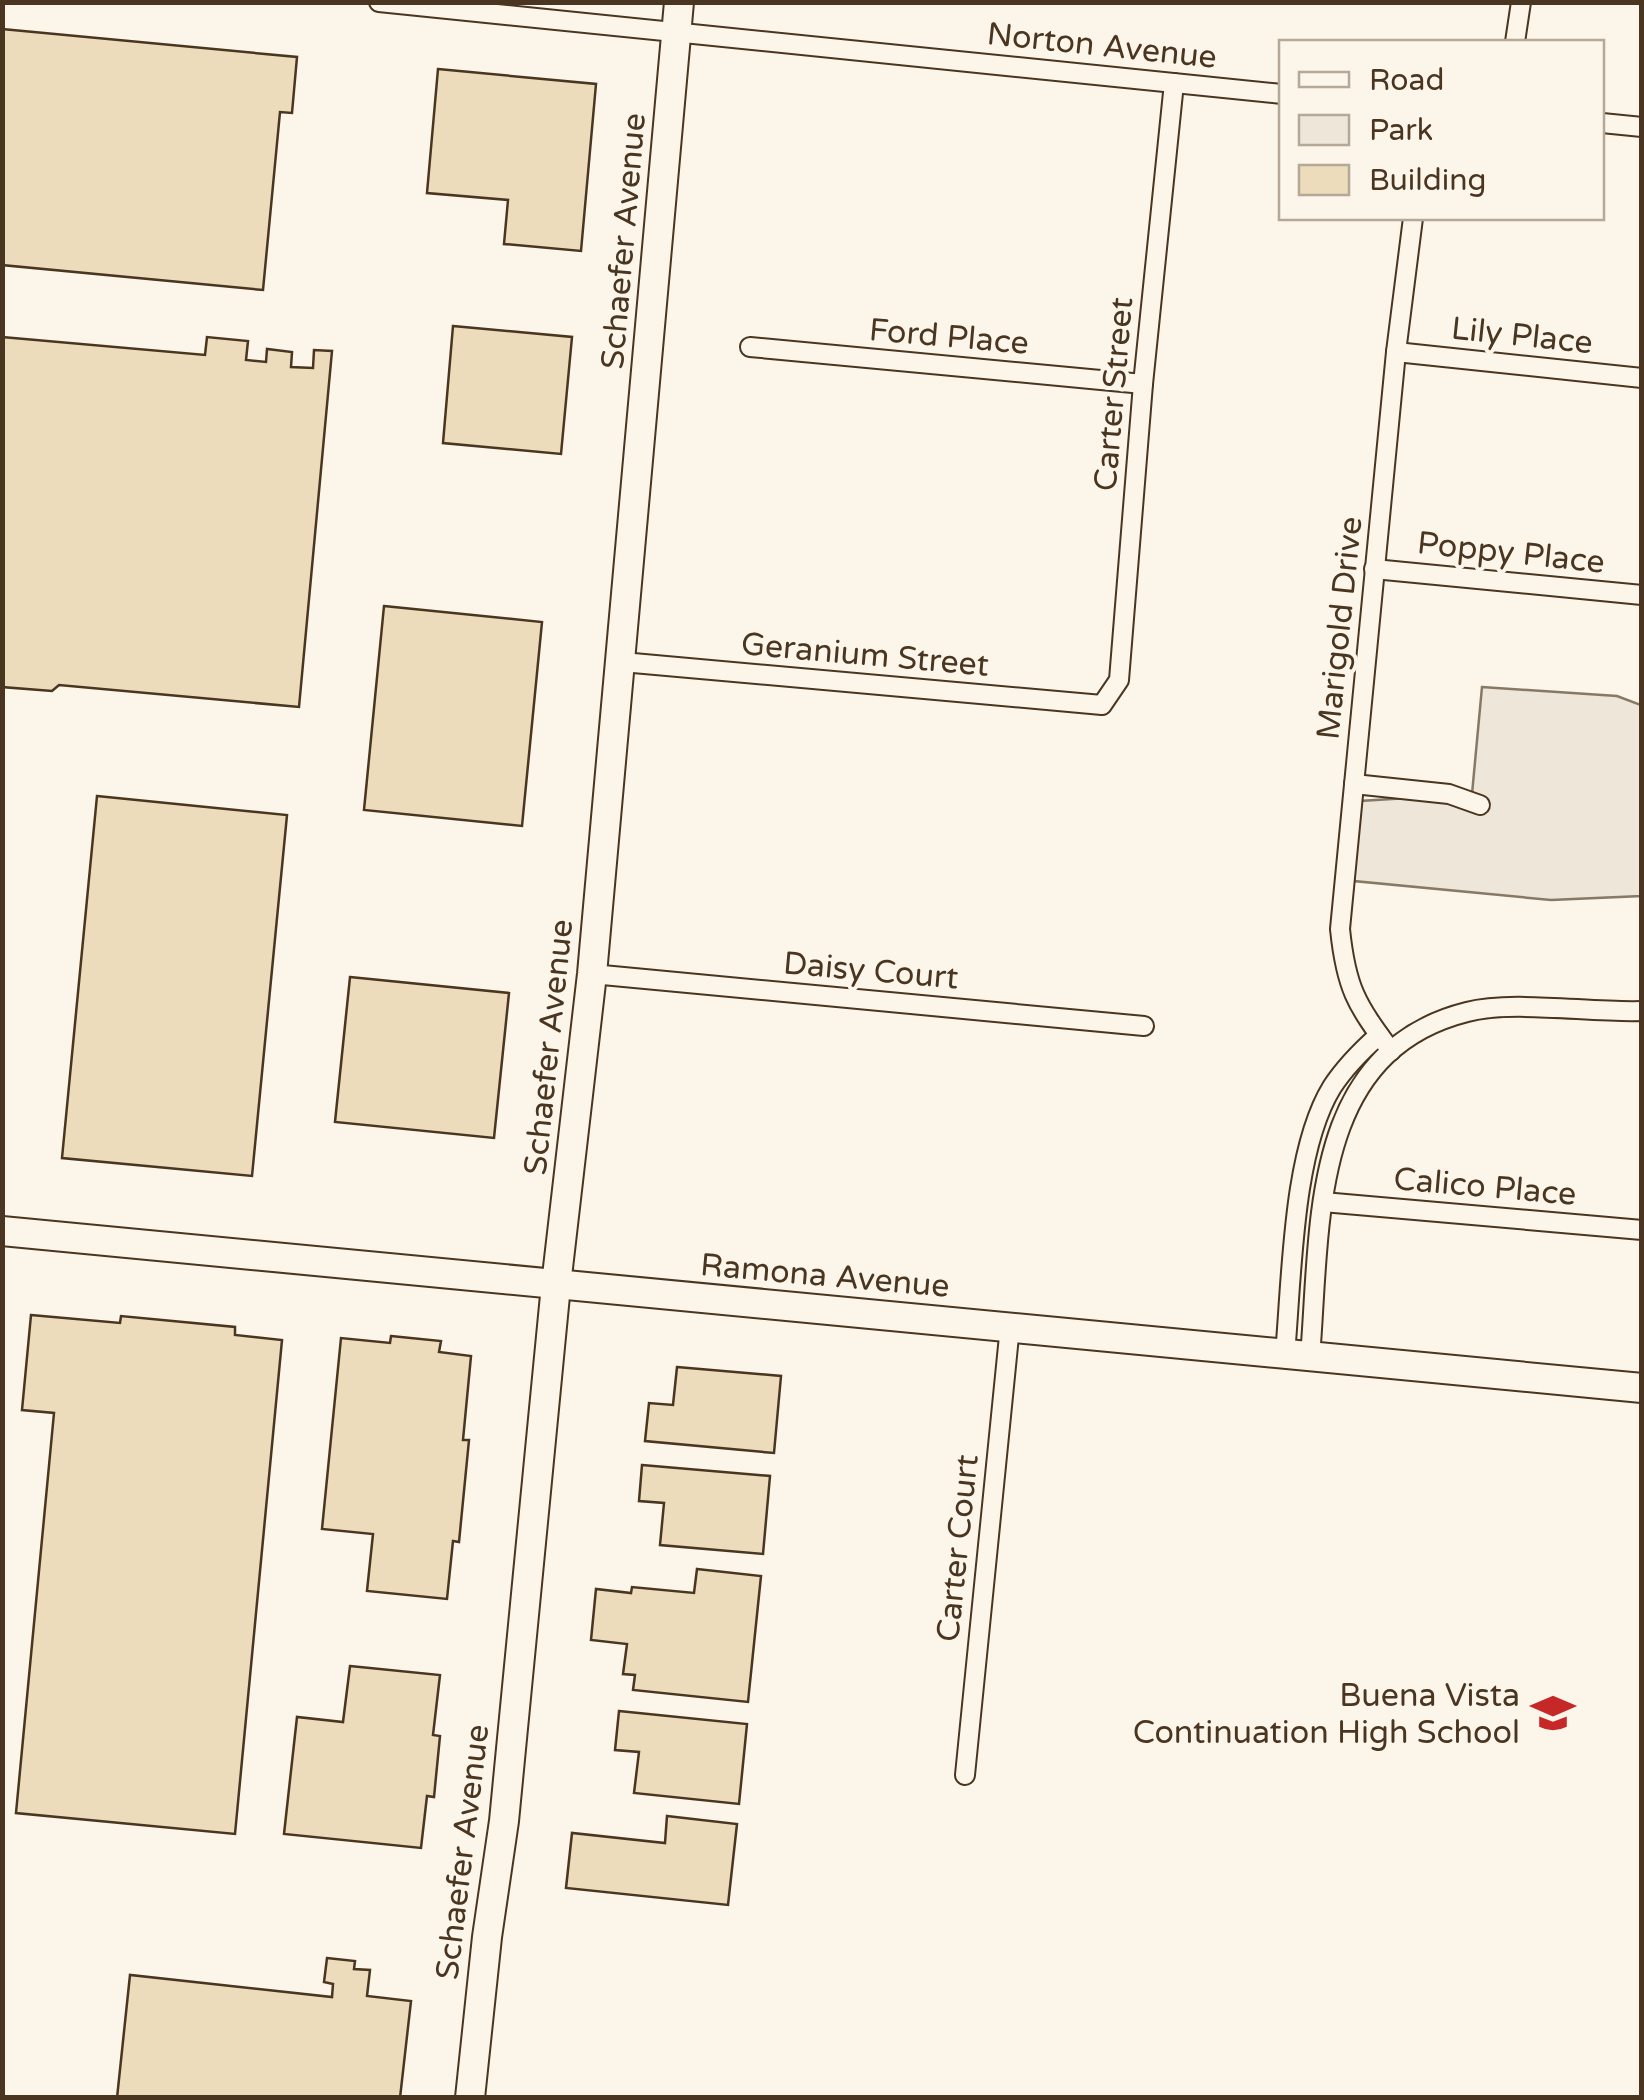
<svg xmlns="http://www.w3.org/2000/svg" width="1644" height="2100" viewBox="0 0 1644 2100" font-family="'Varela Round',sans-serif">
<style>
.green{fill:#ede6d9;stroke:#887966;stroke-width:2.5}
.building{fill:#ecdcbc;stroke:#4a3520;stroke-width:2.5}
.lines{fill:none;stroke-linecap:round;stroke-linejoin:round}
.street-casing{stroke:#4a3520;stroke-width:22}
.secondary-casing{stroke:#4a3520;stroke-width:32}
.street{stroke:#fbf6e9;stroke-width:18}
.secondary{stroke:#fbf6e9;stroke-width:28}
.labels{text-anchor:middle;stroke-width:8;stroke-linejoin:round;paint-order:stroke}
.street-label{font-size:32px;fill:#4a3520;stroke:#fbf6e9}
.poi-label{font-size:32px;fill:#4a3520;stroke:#fbf6e9;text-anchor:end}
</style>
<rect width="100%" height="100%" fill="#fbf6e9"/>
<path class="green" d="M1482,687L1617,696L1641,705V896L1551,900L1354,881L1360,801L1472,794Z"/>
<g class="building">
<path d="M2,29L297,57L292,113L280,112L263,290L2,265Z"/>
<path d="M438,69L596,84L581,251L504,244L508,200L427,193Z"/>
<path d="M453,326L572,337L561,454L443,443Z"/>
<path d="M2,337L205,355L207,337L248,341L246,360L266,362L267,349L292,352L291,367L313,368L314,350L332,351L299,707L59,685L52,691L2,687Z"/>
<path d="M384,606L542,622L522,826L364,810Z"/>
<path d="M97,796L287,815L252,1176L62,1158Z"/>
<path d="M350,977L509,993L494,1138L335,1122Z"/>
<path d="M31,1315L120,1323L121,1316L235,1327V1335L282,1340L235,1834L16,1813L54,1413L22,1410Z"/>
<path d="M391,1336L441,1341L439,1352L471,1356L463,1440H469L459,1542L453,1541L447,1599L367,1591L373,1534L322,1529L341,1338L390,1343Z"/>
<path d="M677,1367L781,1376L774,1453L645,1441L649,1403L673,1405Z"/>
<path d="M642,1465L770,1476L763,1554L660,1545L664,1503L639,1501Z"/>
<path d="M697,1569L761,1576L748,1702L633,1690L635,1675L623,1674L627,1644L591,1640L596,1589L631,1593L632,1587L694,1593Z"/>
<path d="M350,1666L440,1675L433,1735L440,1736L434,1797L427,1796L421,1848L284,1834L297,1717L343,1722Z"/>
<path d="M619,1711L747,1724L739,1804L634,1793L639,1752L615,1750Z"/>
<path d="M667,1816L737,1824L728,1905L566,1888L572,1833L665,1843Z"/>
<path d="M327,1958L355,1961L354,1969L370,1970L367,1996L411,2001L400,2098H117L130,1975L332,1997L333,1984L324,1982Z"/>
</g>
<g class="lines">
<g class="street-casing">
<g id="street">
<path d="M379,2L1282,94"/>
<path d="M1515,42L1521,2"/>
<path d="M1602,123L1642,127"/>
<path d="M750,347L1143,384"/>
<path d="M1396,352L1642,378"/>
<path d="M1374,569L1642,595"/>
<path d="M622,662L1102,705L1119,680L1143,384L1174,83"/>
<path d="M1354,784L1449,794L1480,805"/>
<path d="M592,974L1144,1026"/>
<path d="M1391,1051C1356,1004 1346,988 1340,929L1396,352L1413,218"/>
<path d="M1323,1202L1642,1230"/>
<path d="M1285,1354C1292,1278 1292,1152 1332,1087C1345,1067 1361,1051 1379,1035"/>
<path d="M1310,1357C1321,1227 1308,1052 1467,1012C1513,1000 1590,1013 1642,1011"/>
<path d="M965,1775L1010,1326"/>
</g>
</g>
<g class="secondary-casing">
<g id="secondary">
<path d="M2,1231L1642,1388"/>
<path d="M470,2098L487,1937L504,1821L556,1285L592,974L679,2"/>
</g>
</g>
<use href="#street" class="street"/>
<use href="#secondary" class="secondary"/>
</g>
<defs>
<g id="school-bare" transform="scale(3.45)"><path d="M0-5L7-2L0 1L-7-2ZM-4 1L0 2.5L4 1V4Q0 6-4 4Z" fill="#c62828" stroke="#fbf6e9" stroke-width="2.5" paint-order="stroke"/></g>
</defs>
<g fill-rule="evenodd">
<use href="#school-bare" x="1553" y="1713"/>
</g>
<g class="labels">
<g class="street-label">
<text transform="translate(1102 45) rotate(6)" y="11">Norton Avenue</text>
<text transform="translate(623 241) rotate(-85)" y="11">Schaefer Avenue</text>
<text transform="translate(1522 335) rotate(6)" y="11">Lily Place</text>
<text transform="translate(949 336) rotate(5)" y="11">Ford Place</text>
<text transform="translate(1113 394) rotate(-85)" y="11">Carter Street</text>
<text transform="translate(1511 552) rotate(6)" y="11">Poppy Place</text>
<text transform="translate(1339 628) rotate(-84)" y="11">Marigold Drive</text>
<text transform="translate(865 654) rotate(5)" y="11">Geranium Street</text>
<text transform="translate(871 970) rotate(5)" y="11">Daisy Court</text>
<text transform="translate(548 1047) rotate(-84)" y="11">Schaefer Avenue</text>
<text transform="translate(1485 1186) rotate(5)" y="11">Calico Place</text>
<text transform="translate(825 1275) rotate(5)" y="11">Ramona Avenue</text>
<text transform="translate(957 1548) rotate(-84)" y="11">Carter Court</text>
<text transform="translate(462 1852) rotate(-83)" y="11">Schaefer Avenue</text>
</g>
<g class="poi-label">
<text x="1520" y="1706">Buena Vista<tspan x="1520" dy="37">Continuation High School</tspan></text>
</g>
</g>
<rect width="1644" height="2100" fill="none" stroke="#4a3520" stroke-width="10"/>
<rect x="1279" y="40" width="325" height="180" fill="#fbf6e9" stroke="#b4a999" stroke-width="2.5"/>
<rect x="1299" y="72" width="50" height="15" fill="#fbf6e9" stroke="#b4a999" stroke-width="2.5"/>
<text x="1369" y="90" font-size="30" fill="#4a3520">Road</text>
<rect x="1299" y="115" width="50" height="30" fill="#ede6d9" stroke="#b4a999" stroke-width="2.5"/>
<text x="1369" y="140" font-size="30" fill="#4a3520">Park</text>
<rect x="1299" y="165" width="50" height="30" fill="#ecdcbc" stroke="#b4a999" stroke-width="2.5"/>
<text x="1369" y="190" font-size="30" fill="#4a3520">Building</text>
</svg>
